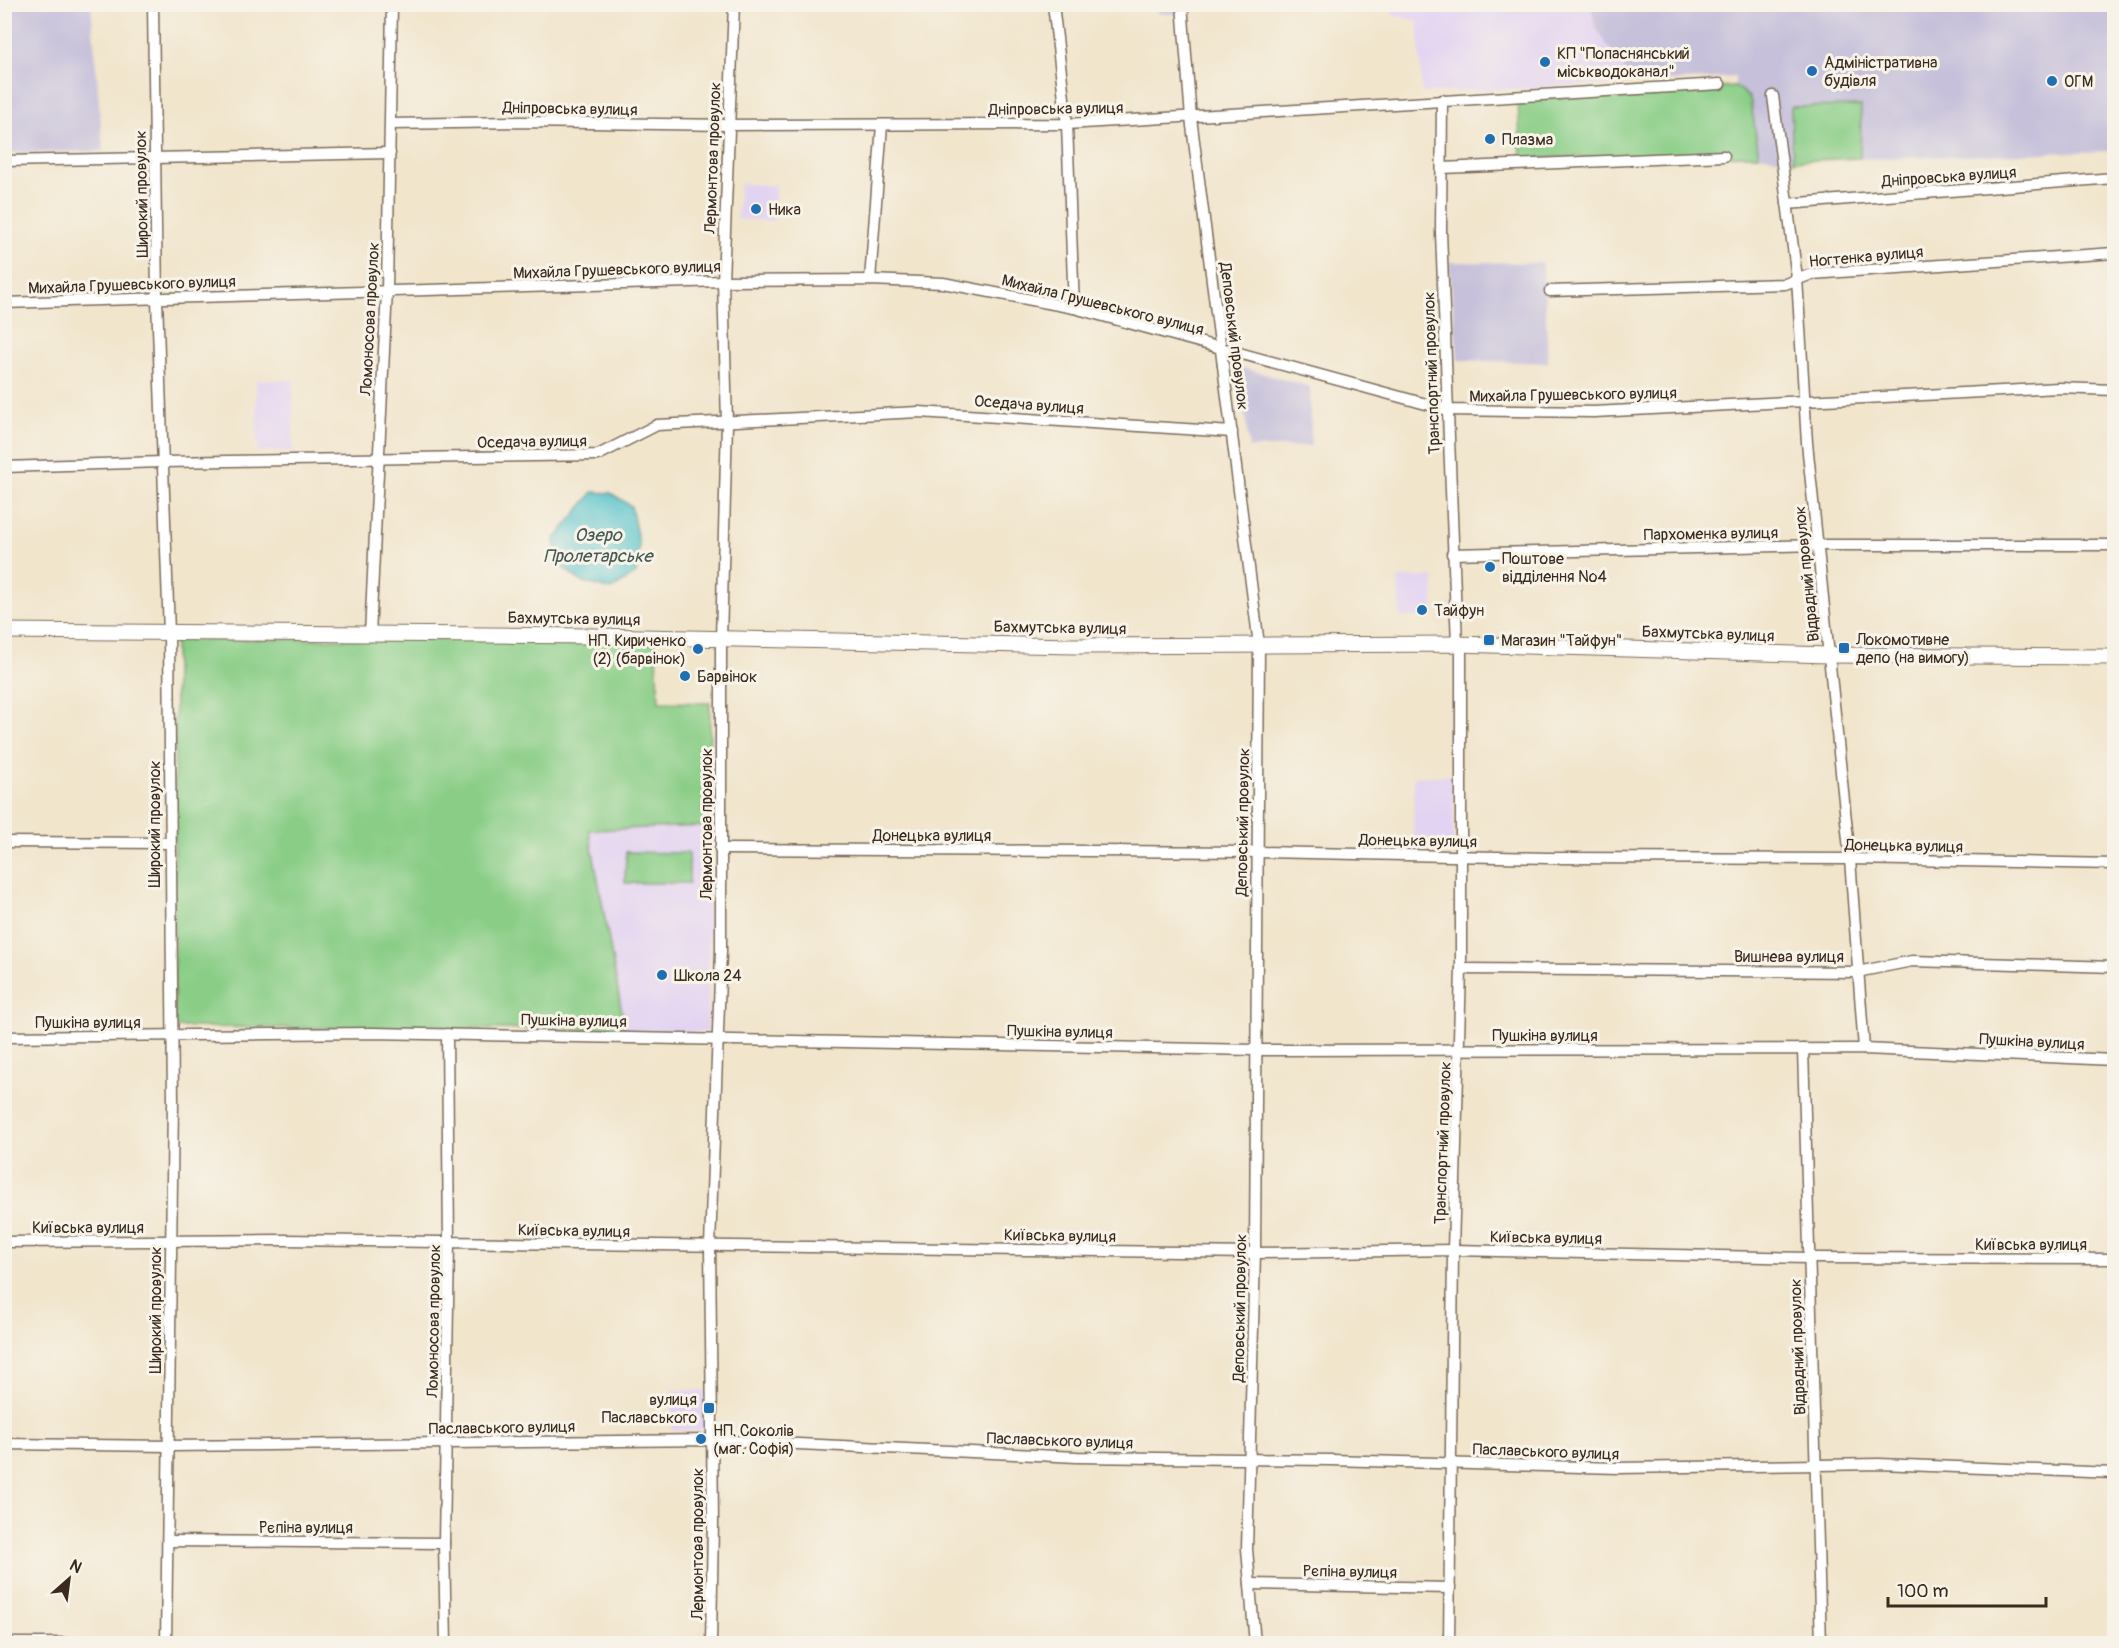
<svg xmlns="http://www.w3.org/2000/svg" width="2119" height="1648" viewBox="0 0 2119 1648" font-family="Pangolin,sans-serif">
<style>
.built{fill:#e3d3f2}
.industrial{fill:#c6c0da}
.green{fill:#89cd86;stroke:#627c52;stroke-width:1.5}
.water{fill:#56c3cb;stroke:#487674;stroke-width:1.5}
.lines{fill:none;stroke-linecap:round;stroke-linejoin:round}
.street-casing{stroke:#7b6b5b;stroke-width:13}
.secondary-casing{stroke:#7b6b5b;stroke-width:17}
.street{stroke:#fff;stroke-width:10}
.secondary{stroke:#fff;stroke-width:15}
.poi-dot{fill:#1f6fb2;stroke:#f7f3e8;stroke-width:2}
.labels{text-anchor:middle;stroke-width:6;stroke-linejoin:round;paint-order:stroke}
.poi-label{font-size:16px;fill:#3b2a1e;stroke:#f7f3e8;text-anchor:start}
.street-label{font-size:16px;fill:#3b2a1e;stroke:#f7f3e8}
.water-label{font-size:18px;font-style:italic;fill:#435852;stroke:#f7f3e8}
</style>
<rect width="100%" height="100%" fill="#f7f3e8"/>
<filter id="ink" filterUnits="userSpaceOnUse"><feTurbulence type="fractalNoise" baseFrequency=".0167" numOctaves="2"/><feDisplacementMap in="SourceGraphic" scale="12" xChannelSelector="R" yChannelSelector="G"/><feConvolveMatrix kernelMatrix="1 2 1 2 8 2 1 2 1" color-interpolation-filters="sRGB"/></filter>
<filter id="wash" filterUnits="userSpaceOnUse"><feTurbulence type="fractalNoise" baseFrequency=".008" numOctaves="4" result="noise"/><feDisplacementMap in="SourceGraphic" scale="24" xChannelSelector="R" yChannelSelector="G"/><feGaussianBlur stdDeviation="1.35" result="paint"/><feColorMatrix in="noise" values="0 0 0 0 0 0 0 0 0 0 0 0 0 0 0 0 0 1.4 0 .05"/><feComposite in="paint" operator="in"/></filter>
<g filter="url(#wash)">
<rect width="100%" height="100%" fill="#f1e5cc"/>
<g class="built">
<path d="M1392,5H1592L1595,27L1633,83L1422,93L1418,21L1392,15Z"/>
<path d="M740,184L776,185L773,221L737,219Z"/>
<path d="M256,380H293V451H258Z"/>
<path d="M1434,577L1433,617H1400L1398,578Z"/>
<path d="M1453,775L1454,844L1413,846L1414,777Z"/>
<path d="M709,826L708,1032L625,1030L589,830Z"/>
<path d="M671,1390L705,1391L706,1431L671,1430Z"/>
</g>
<g class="industrial">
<path d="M4,5H91L103,151L5,153Z"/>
<path d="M1142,5H1179L1180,14H1158V9H1143Z"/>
<path d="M1591,5H2114V151L1793,161L1759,155L1750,98L1735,86V77L1633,83L1595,27Z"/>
<path d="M1449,262L1543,263L1548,363L1458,360Z"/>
<path d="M1240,367L1310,387L1311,446L1249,448Z"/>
</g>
<g class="green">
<path d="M1735,86L1750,98L1759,155L1521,158L1518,100Z"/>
<path d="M1861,106L1860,158L1793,161L1791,107Z"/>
<path d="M655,637L659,702L710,703L709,826L589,830L625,1030L174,1027L175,640Z"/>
<path d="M626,852L689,853V883H625Z"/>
</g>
<path class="water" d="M593,492L611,493L631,506L639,545L636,573L611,590L580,581L555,561V539Z"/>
</g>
<g filter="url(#ink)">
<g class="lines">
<g class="street-casing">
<g id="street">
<path d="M153,4L157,299L169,633L173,1103L166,1644"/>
<path d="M1053,4L1067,124L1074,308"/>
<path d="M1182,4L1191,118L1259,645L1255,1253L1247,1549L1255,1644"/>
<path d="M1773,96L1797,278L1807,443L1850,859L1864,1049"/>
<path d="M1442,100L1441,232L1457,644"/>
<path d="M391,124L522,122L728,125L1067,124L1720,84"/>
<path d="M4,161L390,153"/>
<path d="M1442,168L1724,156"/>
<path d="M1787,204L2114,178"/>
<path d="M870,280L882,125"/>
<path d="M1550,291L1785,284L1812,274L2114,253"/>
<path d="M4,303L723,281L870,280L943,283L1074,308L1448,410L1594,412L2059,388L2114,390"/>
<path d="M4,467L162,462L598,455L657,425L919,412L1232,432"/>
<path d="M1452,554L1818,545H2114"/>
<path d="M370,635L387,290L392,4"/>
<path d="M4,842L169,843"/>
<path d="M720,849L1257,852L1548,858L1850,859L2114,864"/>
<path d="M1461,969L1857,972L1912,961L2114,967"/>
<path d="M4,1037L372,1033L1255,1050L1864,1049L2114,1060"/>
<path d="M1803,1049L1821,1644"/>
<path d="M4,1242L285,1240L1255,1253L1453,1250L1809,1258L2114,1259"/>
<path d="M4,1444L170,1446L712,1440L1077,1457L1331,1460L1618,1468L1879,1464L2114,1473"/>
<path d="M168,1541L444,1543"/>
<path d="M1250,1584L1450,1588"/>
<path d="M4,1643L316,1644"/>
<path d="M446,1644L444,1543L449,1244L447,1034"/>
<path d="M711,1644L713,1522L710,1246L721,951V639L727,423L723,281L734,4"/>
<path d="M1449,1644L1453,1250L1461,969V644"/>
</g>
</g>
<g class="secondary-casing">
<path id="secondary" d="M4,631L594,636L1075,646L1457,644L1828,655L2114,657"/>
</g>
<use href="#street" class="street"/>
<use href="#secondary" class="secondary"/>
</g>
</g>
<g class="poi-dot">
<circle cx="1545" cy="62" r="6"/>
<circle cx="1812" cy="71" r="6"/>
<circle cx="2052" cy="81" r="6"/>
<circle cx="1490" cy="139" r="6"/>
<circle cx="756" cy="209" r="6"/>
<circle cx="1490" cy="567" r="6"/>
<circle cx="1422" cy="610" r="6"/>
<rect x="1483" y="634" width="12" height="12" rx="3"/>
<rect x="1838" y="642" width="12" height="12" rx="3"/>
<circle cx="698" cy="649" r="6"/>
<circle cx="685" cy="676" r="6"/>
<circle cx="662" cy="975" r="6"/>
<rect x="703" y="1402" width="12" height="12" rx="3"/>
<circle cx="701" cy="1439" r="6"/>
</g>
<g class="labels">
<g class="poi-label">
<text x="1557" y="59">КП "Попаснянський<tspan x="1557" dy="18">міськводоканал"</tspan></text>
<text x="1824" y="68">Адміністративна<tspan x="1824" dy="18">будівля</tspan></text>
<text x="2064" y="87">ОГМ</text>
<text x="1502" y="145">Плазма</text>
<text x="768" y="215">Ника</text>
<text x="1502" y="564">Поштове<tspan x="1502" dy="18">відділення №4</tspan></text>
<text x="1434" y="616">Тайфун</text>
<text x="1856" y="645">Локомотивне<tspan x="1856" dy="18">депо (на вимогу)</tspan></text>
<text x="686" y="646" text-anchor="end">НП. Кириченко<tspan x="686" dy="18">(2) (барвінок)</tspan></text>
<text x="1501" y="646">Магазин "Тайфун"</text>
<text x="697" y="682">Барвінок</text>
<text x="674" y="981">Школа 24</text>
<text x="697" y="1405" text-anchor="end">вулиця<tspan x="697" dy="18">Паславського</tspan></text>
<text x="713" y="1436">НП. Соколів<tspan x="713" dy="18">(маг. Софія)</tspan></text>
</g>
<g class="street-label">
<text transform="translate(570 108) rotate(1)" y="6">Дніпровська вулиця</text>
<text transform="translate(1056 108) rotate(-1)" y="6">Дніпровська вулиця</text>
<text transform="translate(712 158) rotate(-88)" y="6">Лермонтова провулок</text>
<text transform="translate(1949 176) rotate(-4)" y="6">Дніпровська вулиця</text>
<text transform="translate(141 194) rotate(-91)" y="6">Широкий провулок</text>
<text transform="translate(1866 256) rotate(-5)" y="6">Ногтенка вулиця</text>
<text transform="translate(617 269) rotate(-2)" y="6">Михайла Грушевського вулиця</text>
<text transform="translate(132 284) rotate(-2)" y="6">Михайла Грушевського вулиця</text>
<text transform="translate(1103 304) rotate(14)" y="6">Михайла Грушевського вулиця</text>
<text transform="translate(369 319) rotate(-87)" y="6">Ломоносова провулок</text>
<text transform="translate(1235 336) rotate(83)" y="6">Деповський провулок</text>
<text transform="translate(1431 373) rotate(-92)" y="6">Транспортний провулок</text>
<text transform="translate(1573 394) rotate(-1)" y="6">Михайла Грушевського вулиця</text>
<text transform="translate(1029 404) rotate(4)" y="6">Оседача вулиця</text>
<text transform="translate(532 441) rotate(-1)" y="6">Оседача вулиця</text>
<text transform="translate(1711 533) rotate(-1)" y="6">Пархоменка вулиця</text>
<text transform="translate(1806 574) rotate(-96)" y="6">Відрадний провулок</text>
<text transform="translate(574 618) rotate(1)" y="6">Бахмутська вулиця</text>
<text transform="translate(1060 627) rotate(1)" y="6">Бахмутська вулиця</text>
<text transform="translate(1708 633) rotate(2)" y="6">Бахмутська вулиця</text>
<text transform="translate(1242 822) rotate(-89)" y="6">Деповський провулок</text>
<text transform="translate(154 824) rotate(-90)" y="6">Широкий провулок</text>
<text transform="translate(706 824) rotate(-90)" y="6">Лермонтова провулок</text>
<text x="932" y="841">Донецька вулиця</text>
<text transform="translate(1418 840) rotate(1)" y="6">Донецька вулиця</text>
<text transform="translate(1904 845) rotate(1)" y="6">Донецька вулиця</text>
<text x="1789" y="962">Вишнева вулиця</text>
<text transform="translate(574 1020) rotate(1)" y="6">Пушкіна вулиця</text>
<text x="88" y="1028">Пушкіна вулиця</text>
<text transform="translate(1060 1031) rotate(1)" y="6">Пушкіна вулиця</text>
<text x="1545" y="1041">Пушкіна вулиця</text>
<text transform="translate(2032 1041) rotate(3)" y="6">Пушкіна вулиця</text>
<text transform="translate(1442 1143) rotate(-88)" y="6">Транспортний провулок</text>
<text x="88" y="1233">Київська вулиця</text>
<text transform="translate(574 1230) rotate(1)" y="6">Київська вулиця</text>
<text transform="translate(1060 1235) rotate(1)" y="6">Київська вулиця</text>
<text transform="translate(1546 1237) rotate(1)" y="6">Київська вулиця</text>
<text x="2031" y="1250">Київська вулиця</text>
<text transform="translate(1239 1308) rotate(-89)" y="6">Деповський провулок</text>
<text transform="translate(155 1310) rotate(-90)" y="6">Широкий провулок</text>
<text transform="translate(433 1321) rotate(-89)" y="6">Ломоносова провулок</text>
<text transform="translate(1797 1347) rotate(-92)" y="6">Відрадний провулок</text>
<text transform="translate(502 1427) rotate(-1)" y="6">Паславського вулиця</text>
<text transform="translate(1060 1440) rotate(2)" y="6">Паславського вулиця</text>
<text transform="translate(1546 1451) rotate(2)" y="6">Паславського вулиця</text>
<text x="306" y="1533">Рєпіна вулиця</text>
<text transform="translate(697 1544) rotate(-90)" y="6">Лермонтова провулок</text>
<text transform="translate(1350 1571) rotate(1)" y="6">Рєпіна вулиця</text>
</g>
<g class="water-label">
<text x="598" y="541">Озеро<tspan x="598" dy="21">Пролетарське</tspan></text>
</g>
</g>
<rect width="2119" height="1648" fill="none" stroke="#f7f3e8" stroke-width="24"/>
<g transform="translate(69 1579) rotate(28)" stroke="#f7f3e8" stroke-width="4.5" paint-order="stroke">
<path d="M0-4.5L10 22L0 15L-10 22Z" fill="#3b2a1e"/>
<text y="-9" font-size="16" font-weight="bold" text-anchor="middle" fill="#3b2a1e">N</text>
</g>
<path d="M1888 1597v9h158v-9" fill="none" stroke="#3b2a1e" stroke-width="3"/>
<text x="1897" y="1597" font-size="18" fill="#3b2a1e" stroke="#f7f3e8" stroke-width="4.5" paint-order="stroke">100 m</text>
</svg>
